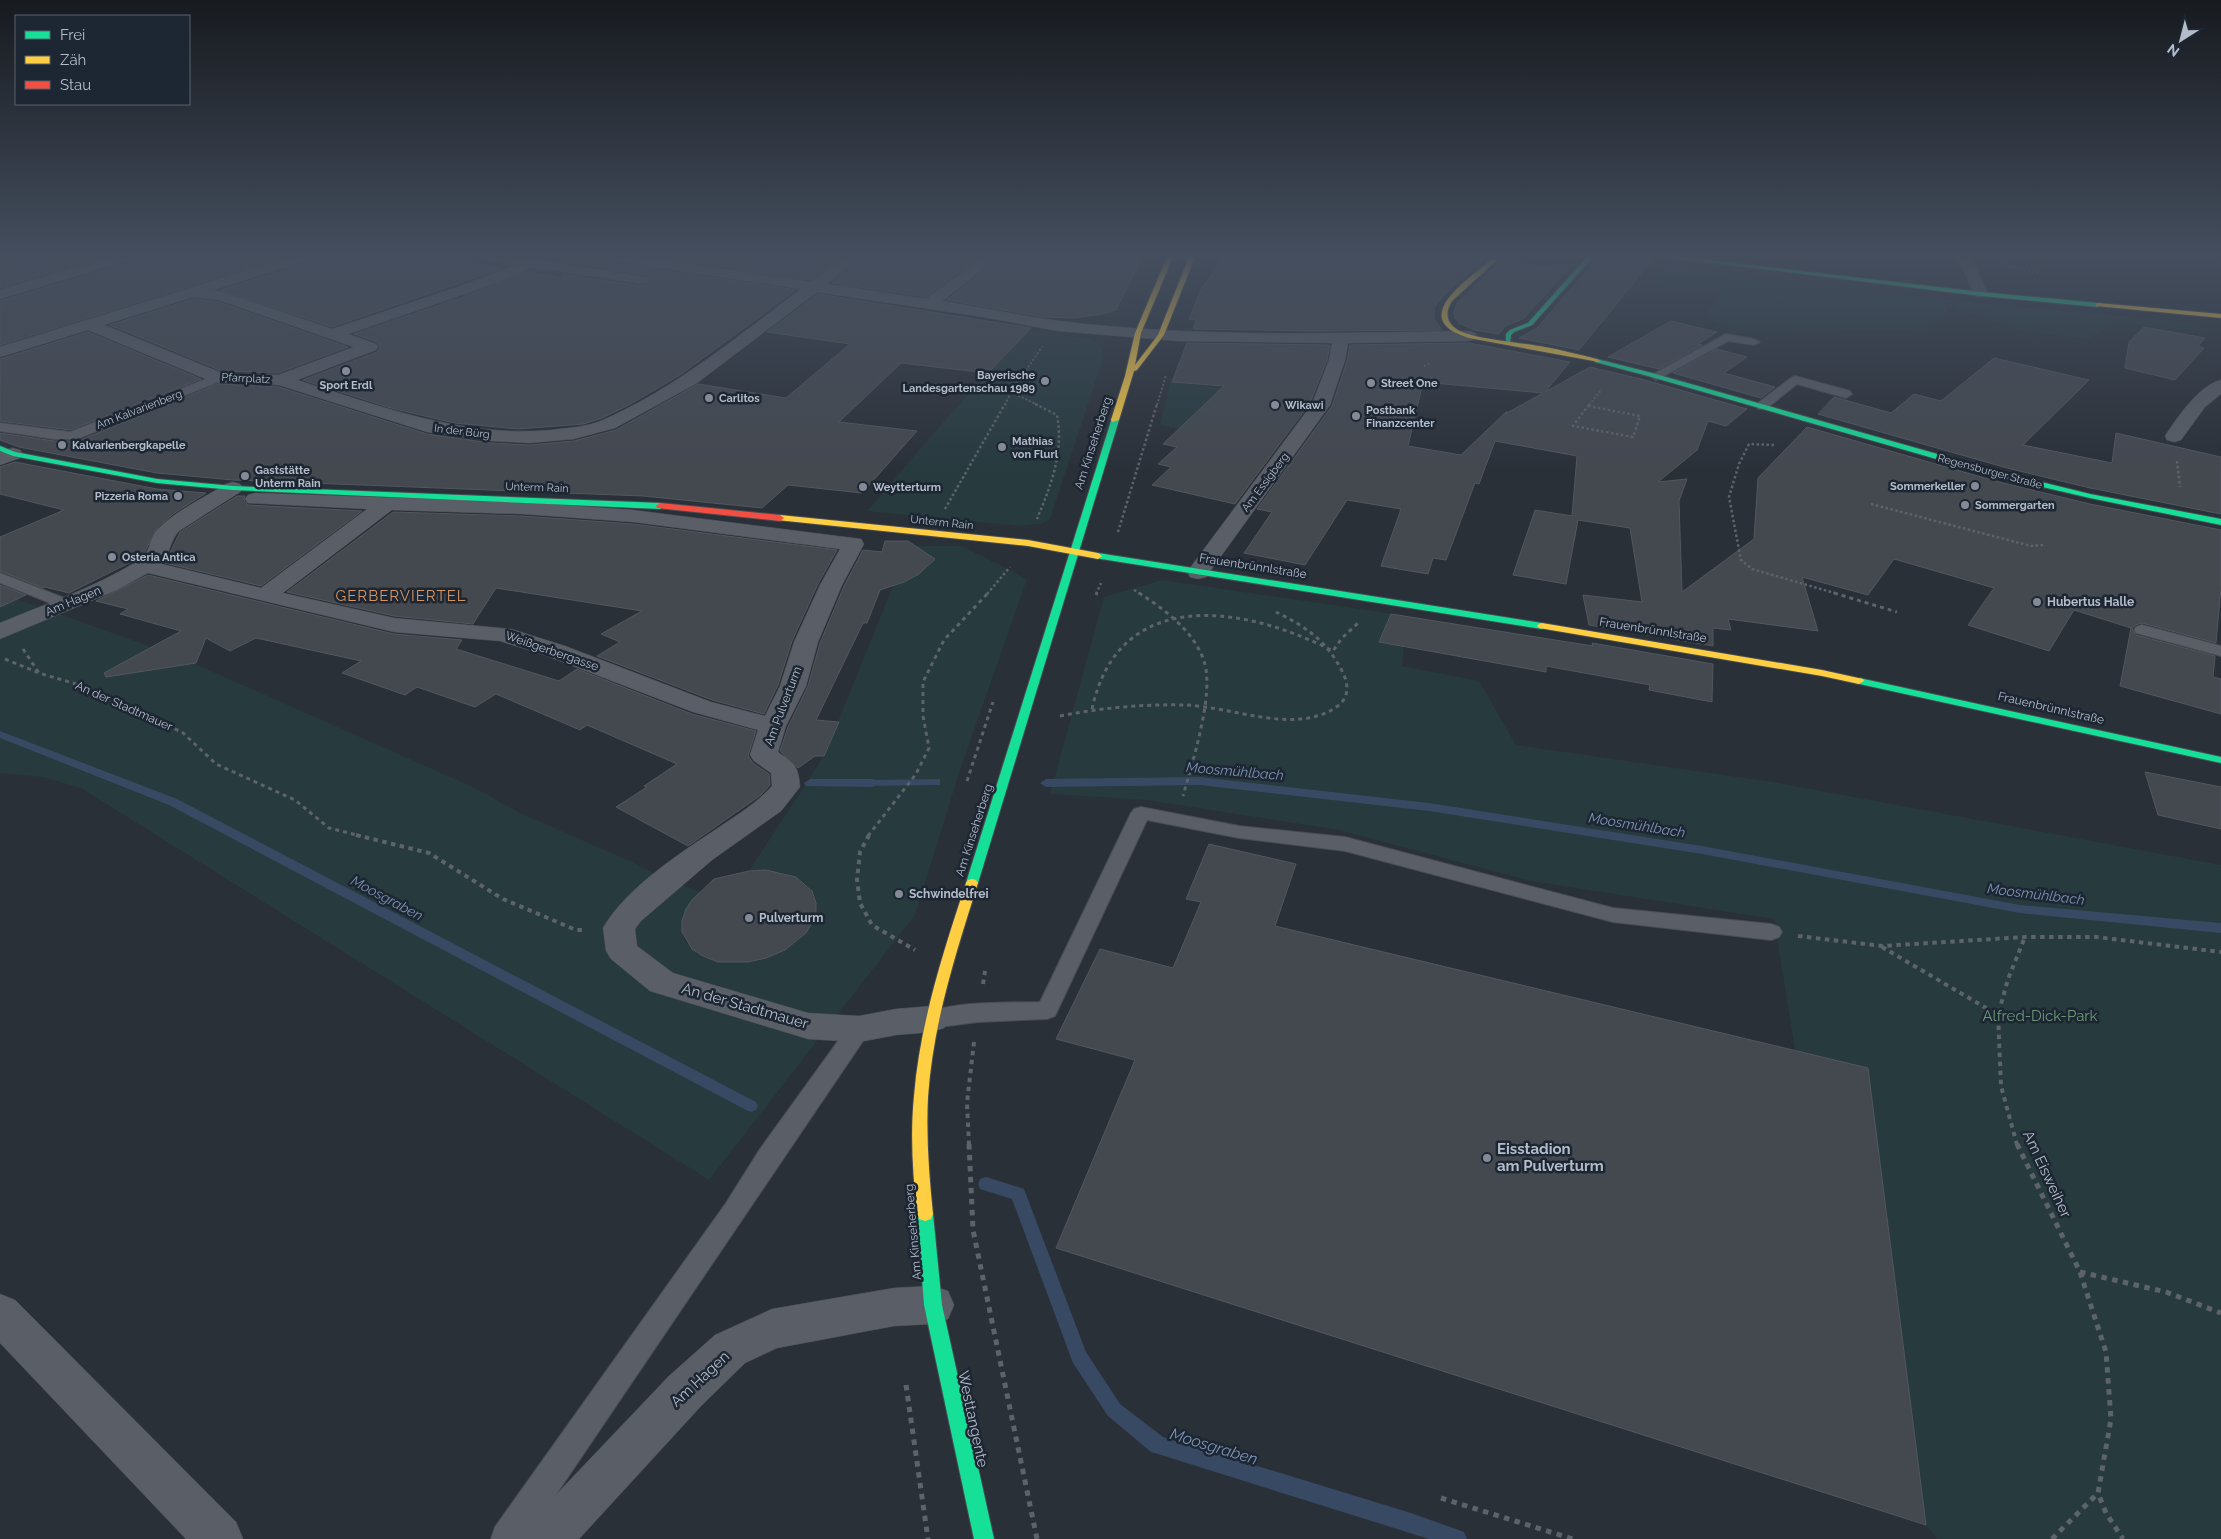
<svg xmlns="http://www.w3.org/2000/svg" width="2221" height="1539" viewBox="0 0 2221 1539" font-family="Raleway,sans-serif">
<style>
.green{fill:#273a3e}
.water{fill:#384963}
.lines{fill:none;stroke-linecap:round;stroke-linejoin:round}
.stream{fill:#384963;fill-rule:evenodd}
.building{fill:#444950;stroke:#52575f;fill-rule:evenodd}
.lane-casing{stroke:#484c53;stroke-width:2}
.street-casing{stroke:#484c53;stroke-width:1}
.fast-casing{stroke:#484c53;stroke-width:2}
.slow-casing{stroke:#484c53;stroke-width:2}
.jam-casing{stroke:#484c53;stroke-width:2}
.path-far4{stroke:#5d636a;stroke-width:2;stroke-dasharray:2 2;stroke-linecap:butt}
.path-far3{stroke:#5d636a;stroke-width:2.5;stroke-dasharray:2.5 2.5;stroke-linecap:butt}
.path-far2{stroke:#5d636a;stroke-width:3;stroke-dasharray:4 4;stroke-linecap:butt}
.path-far1{stroke:#5d636a;stroke-width:4;stroke-dasharray:4.5 4.5;stroke-linecap:butt}
.path{stroke:#5d636a;stroke-width:5;stroke-dasharray:5.5 5.5;stroke-linecap:butt}
.lane{fill:#5a5e66;fill-rule:evenodd}
.street{fill:#5a5e66;fill-rule:evenodd}
.fast{fill:#16e098;fill-rule:evenodd}
.slow{fill:#ffcf43;fill-rule:evenodd}
.jam{fill:#f24e42;fill-rule:evenodd}
.poi-dot{fill:#848b96;stroke:#1d2633;stroke-width:2}
.labels{text-anchor:middle;stroke-width:5;stroke-linejoin:round;paint-order:stroke}
.far-poi-label{font-size:11px;font-weight:bold;fill:#b4bcc9;stroke:#1d2633;text-anchor:start}
.far-street-label{font-size:11px;fill:#b4bcc9;stroke:#1d2633}
.street-label{font-size:12px;fill:#b4bcc9;stroke:#1d2633}
.poi-label{font-size:12px;font-weight:bold;fill:#b4bcc9;stroke:#1d2633;text-anchor:start}
.water-label{font-size:14px;font-style:italic;fill:#7c92b1;stroke:#1d2633}
.quarter-label{font-size:15px;letter-spacing:1px;fill:#d59563;stroke:#1d2633}
.near-street-label{font-size:15px;fill:#b4bcc9;stroke:#1d2633}
.near-park-label{font-size:15px;fill:#6b9a76;stroke:#1d2633}
.near-poi-label{font-size:15px;font-weight:bold;fill:#b4bcc9;stroke:#1d2633;text-anchor:start}
.near-water-label{font-size:16px;font-style:italic;fill:#7c92b1;stroke:#1d2633}
</style>
<rect width="100%" height="100%" fill="#2a3038"/>
<g class="green">
<path d="M1654,265L1948,300L2197,323L2205,331L2116,323L2088,339L2028,332L1948,307L1942,320L1921,330L1744,333L1705,318L1721,289L1667,288L1652,279Z"/>
<path d="M1028,331L1092,339L1101,346L1104,356L1050,519L1040,524L1020,526L867,511L945,420Z"/>
<path d="M1170,382L1252,391L1213,436L1160,425Z"/>
<path d="M911,546H961L1027,579L960,770L915,915L709,1180L81,788L42,777L0,773V593L149,646L139,671L193,663L475,788L520,813L632,862L667,880L701,892C632,960 765,991 810,927C818,917 819,902 812,891C799,871 770,870 749,871L824,756L893,586L919,574L930,560L929,555Z"/>
<path d="M1162,580L1407,616L1402,666L1479,681L1516,745L1773,782L2221,865V1539H1937L1926,1525L1868,1069L1795,1050L1774,919L1531,881L1339,830L1147,800L1050,794L1104,597Z"/>
</g>
<path class="water" d="M940,779V785L859,786L861,780Z"/>
<g class="lines">
<g class="stream">
<path d="M0,731L177,799L756,1102L758,1106L756,1110L751,1112L746,1110L169,805L0,738Z"/>
<path d="M1200,777L1429,803L1702,846L2020,905L2221,923V933L2020,913L1702,854L1429,811L1200,785L1046,787L1040,783L1046,779Z"/>
<path d="M810,779H873L879,783L873,787L806,786L804,783Z"/>
<path d="M986,1177L1024,1189L1086,1352L1120,1404L1163,1437L1411,1513L1464,1532L1467,1539H1429L1158,1454L1151,1452L1108,1416L1073,1363L1012,1199L980,1189L978,1184L980,1179Z"/>
</g>
</g>
<g class="building">
<path d="M0,257H102L0,288Z"/>
<path d="M133,257H284L0,345V301L130,262Z"/>
<path d="M314,257H435L503,268L332,327L220,290L311,262Z"/>
<path d="M563,257H605L614,263L796,290L680,375L629,405L602,418L584,424L518,429L454,423L391,408L303,380L377,352L380,348L377,342L354,334L463,297L527,272L562,278V274L642,286L647,285L651,281L647,275L563,262Z"/>
<path d="M655,257H842L811,280Z"/>
<path d="M863,257H980L926,297L832,283Z"/>
<path d="M1001,257H1142L1116,310L1103,314L1073,318L1042,317L947,300Z"/>
<path d="M1225,257H1473L1484,259L1443,296L1434,308V319L1442,330L1315,331L1193,329L1196,320L1189,319L1202,288Z"/>
<path d="M1643,257H1655L1579,350L1519,338L1537,328L1595,262Z"/>
<path d="M1502,261L1540,267L1573,264L1523,319L1505,326L1499,334L1474,330L1459,323L1455,318L1454,312L1457,303Z"/>
<path d="M818,294L1031,328L988,373L901,363L839,422L917,431L862,493L788,485L762,508L643,496L233,480L157,473L19,447L0,440V433L54,441H78L218,384L279,387L427,434L491,443L530,445L574,441L616,430L698,384L786,398L850,344L767,332Z"/>
<path d="M193,299L219,302L348,347L278,373L222,371L110,325Z"/>
<path d="M1671,321L1717,332L1698,344L1702,345L1659,369L1608,357Z"/>
<path d="M2144,327L2205,338L2198,346L2204,348L2175,380L2125,368L2129,342Z"/>
<path d="M88,332L201,379L70,430L0,421V359Z"/>
<path d="M1187,343L1330,345L1327,360L1310,403L1235,504L1152,485L1171,467L1158,464L1177,447L1163,444L1224,386L1172,382Z"/>
<path d="M1469,343L1570,362L1545,392L1590,367L1645,380L1747,409L1726,426L1708,421L1697,450L1658,482L1687,479L1679,501L1682,592L1754,539L1758,478L1807,427L1995,481L2090,504L2221,530V588L2216,643L2142,623L2135,625L2132,629L2136,635L2215,656L2213,677L2221,679V714L2120,686L2131,628L2074,610L2049,651L1968,625L1994,588L1894,559L1868,595L1802,577L1818,631L1728,619L1731,630L1713,628V646L1589,625L1583,595L1642,602L1630,528L1578,520L1566,584L1513,575L1535,510L1572,516L1577,456L1495,441L1479,484L1475,483L1446,560L1433,558L1428,574L1381,566L1401,509L1347,500L1305,565L1244,553L1272,512L1257,509L1332,406L1347,361L1350,345ZM1423,382L1466,386L1543,393L1505,414L1507,411L1461,455L1408,446Z"/>
<path d="M1717,349L1747,357L1724,373L1775,387L1761,398L1673,373Z"/>
<path d="M1994,358L2089,380L2023,445L2112,463L2116,433L2221,457V514L2090,488L2007,468L1818,414L1834,397L1891,413L1914,394L1941,401Z"/>
<path d="M15,462L157,489L206,493L173,514L158,527L144,553L135,560L69,593L45,587L43,588L0,571V537L64,510L0,494V467Z"/>
<path d="M237,496H245L244,500L248,505L362,511L261,586L165,563L180,532Z"/>
<path d="M393,512L522,516L633,524L837,550L818,584L792,641L778,685L764,714L712,700L597,656L620,642L601,634L642,611L496,588L473,624L394,616L287,592Z"/>
<path d="M885,541H908L935,559L919,574L904,582L880,590L867,623H863L816,720L839,722L824,756H815L798,768L780,751L788,727L808,686L820,643L844,586L863,550L882,552Z"/>
<path d="M148,575L394,634L462,640L456,649L559,681L577,669L692,714L756,731L748,756L753,763L769,774L770,785L761,795L688,846L616,807L647,787L644,786L677,764L587,725L580,730L496,694L475,707L417,687L405,695L342,673L361,661L256,638L230,651L206,638L196,663L106,677L104,673L181,631L120,614L128,609L96,601Z"/>
<path d="M0,585L26,595L0,607Z"/>
<path d="M1391,614L1593,646L1592,643L1713,664L1712,702L1649,690L1650,685L1546,666V672L1379,642Z"/>
<path d="M2145,772L2221,787V829L2158,815Z"/>
<path d="M1209,844L1296,864L1275,926L1868,1068L1926,1525L1056,1248L1135,1060L1056,1039L1100,949L1173,968L1201,902L1186,899Z"/>
<path d="M766,870L796,877L812,891L816,903V916L806,933L785,950L766,958L748,962H718L703,956L692,949L682,932V921L686,909L692,900L714,879L749,871Z"/>
</g>
<g class="lines">
<g class="lane-casing">
<g id="lane">
<path d="M1726,334L1754,339L1760,342L1754,345L1728,341L1660,378L1656,380L1650,376Z"/>
<path d="M219,374L223,376L225,378L223,380L77,439H54L0,431V423L70,432Z"/>
<path d="M1795,376L1850,391L1852,394L1846,398L1797,384L1766,409H1758L1756,406L1758,403L1791,378Z"/>
<path d="M0,573L72,601L74,604L72,607H60L0,583Z"/>
<path d="M2142,625L2221,646V656L2136,633L2134,630L2136,627Z"/>
<path d="M1141,807L1239,826L1345,837L1613,908L1771,924L1779,927L1782,932L1779,937L1771,940L1613,922L1345,851L1239,838L1147,820L1055,1016L1047,1019L978,1022L932,1028L924,1025L920,1019L924,1013C960,1001 1002,1003 1040,1002L1131,813L1134,809Z"/>
<path d="M859,1020L867,1023L871,1029L867,1035L526,1539H491L495,1527L726,1203L760,1149L851,1023Z"/>
</g>
</g>
<g class="street-casing">
<g id="street">
<path d="M109,257H131L129,260L0,299V290Z"/>
<path d="M290,257H312L310,260L213,290L226,293L332,329L452,289L516,265L489,260L487,257H533L538,260L647,277L649,280L647,283L642,284L532,267L520,274L462,295L348,334L376,344L378,347L376,350L297,380C380,406 462,438 551,430C568,428 587,427 603,420C676,388 738,336 801,289L614,261L607,257H642L811,282L845,257H861L827,284L926,299L983,257H999L942,301C981,307 1020,316 1059,321C1194,338 1333,333 1469,331L1475,333L1477,336L1475,339L1469,341L1348,343L1345,360L1330,405L1206,577L1198,579L1190,577L1187,572L1312,404L1329,360L1332,343L1178,341L1058,331L983,317L817,292L697,383L615,428L574,439L530,443L491,441L427,432L279,385L213,382L88,330L0,357V347ZM193,297L219,300L354,347L278,375L222,373L104,325Z"/>
<path d="M1957,257H1971L1988,294L1986,297H1976Z"/>
<path d="M2221,380V394L2205,407L2181,440L2174,442L2167,440L2165,436C2177,418 2199,385 2221,380Z"/>
<path d="M13,448L20,450L23,454L20,458L0,465V452Z"/>
<path d="M233,482L240,484L243,488L240,492L179,531C170,541 170,553 162,564L261,588L367,509L248,503L245,499L248,495L255,493L522,502L633,510L861,539L864,544L842,585L818,642L806,686L786,726L778,752C796,765 798,766 800,787L781,811L712,860L641,921L635,929L637,946L673,973L808,1013L859,1016L896,1009L932,1006L944,1010L949,1019L944,1028L932,1032L896,1035L859,1042L808,1039L650,991L611,959L606,951L603,928C627,887 679,854 718,828C737,815 757,803 772,786L771,773L754,761L750,755L758,730L693,712L547,656L500,641L394,632L148,573L117,590L0,639V623C45,604 94,588 136,562C154,551 146,541 159,528C177,510 204,498 226,484ZM392,510L522,514L633,522L840,549L820,585L794,642L780,686L765,716L711,702L565,646L511,629L394,618L283,593Z"/>
<path d="M933,1286L948,1291L954,1305L948,1319L933,1324L894,1326L777,1348L745,1363L701,1406L579,1539H523L530,1522L669,1376L715,1335L772,1309L894,1288Z"/>
<path d="M0,1294L15,1300L236,1522L243,1539H186L0,1343Z"/>
</g>
</g>
<g class="fast-casing">
<g id="fast">
<path d="M1587,257H1593L1532,325L1514,332L1511,335L1510,343H1506V334L1510,330L1528,323Z"/>
<path d="M1664,257H1682L1981,292L2098,303L2101,305L2098,307L1981,296Z"/>
<path d="M1597,359L1652,373L2004,473L2090,494L2221,519V525L2090,498L1999,477L1648,376L1595,362L1594,361Z"/>
<path d="M1112,418L1119,420L978,883L976,886H968L966,883Z"/>
<path d="M0,446L15,452L157,479L233,486L660,503L664,506L660,509L233,490L157,483L13,456L0,451Z"/>
<path d="M1098,553L1542,623L1547,626L1542,629L1095,558L1094,556Z"/>
<path d="M1859,678L2221,757V763L1855,683L1854,681Z"/>
<path d="M925,1207L931,1209L933,1214L942,1305L994,1539H974L924,1305L917,1214L919,1209Z"/>
</g>
</g>
<g class="slow-casing">
<g id="slow">
<path d="M1167,257H1173L1141,333L1135,365L1158,335L1189,257H1195L1164,335L1137,370L1134,371L1119,420L1112,422L1111,420L1125,376L1135,333Z"/>
<path d="M1492,259L1497,260L1452,301C1446,311 1445,320 1455,328C1467,339 1526,343 1545,347C1562,350 1580,355 1597,359L1600,361L1599,362L1469,338C1406,319 1468,280 1492,259Z"/>
<path d="M2098,303L2221,314V318L2096,306V304Z"/>
<path d="M780,515L1028,540L1098,553L1102,556L1098,559L1028,546L777,520L776,518Z"/>
<path d="M1542,623L1822,670L1863,679L1864,681L1859,684L1822,676L1539,628L1537,626L1539,624Z"/>
<path d="M972,879L976,880L978,883C956,953 933,1023 928,1097C926,1136 929,1175 933,1214L931,1219L925,1221L919,1219L917,1214C913,1175 910,1136 914,1096C920,1023 943,953 966,883L968,880Z"/>
</g>
</g>
<g class="jam-casing">
<path id="jam" d="M660,503L780,515L784,518L780,521L657,508L656,506Z"/>
</g>
<g class="path-far4">
<path d="M2000,258L2010,267L2039,273"/>
<path d="M1424,366L1431,363"/>
<path d="M1005,405L1011,392"/>
<path d="M1038,405L1011,392L1042,347"/>
<path d="M1157,405L1166,375"/>
<path d="M1589,405L1602,389"/>
</g>
<g class="path-far3">
<path d="M1035,404L1057,415C1064,453 1051,485 1037,519"/>
<path d="M1588,406L1640,416L1633,437L1573,426Z"/>
<path d="M1588,406L1590,404"/>
<path d="M1774,445L1749,444L1739,464L1729,497L1741,560L1752,569L1838,594"/>
<path d="M2177,461L2180,487"/>
<path d="M1871,504L2031,546L2043,545"/>
<path d="M945,509L1005,404"/>
<path d="M1118,532L1157,404"/>
<path d="M1134,590L1141,594"/>
<path d="M987,594L1010,567"/>
<path d="M1096,594L1101,583"/>
</g>
<g class="path-far2">
<path d="M1139,593C1164,609 1194,631 1204,661C1215,693 1192,763 1183,796"/>
<path d="M1834,593L1897,612"/>
<path d="M1096,595L1097,593"/>
<path d="M23,649L39,673"/>
<path d="M5,659L39,673L86,687L131,711L182,732L216,764L295,800L329,828L361,836"/>
<path d="M1092,709C1119,584 1246,606 1333,651L1342,638L1358,623"/>
<path d="M1060,716C1101,708 1142,704 1184,705C1231,706 1298,737 1339,705C1350,696 1348,682 1342,671C1327,641 1305,626 1276,612"/>
<path d="M967,781L993,702"/>
<path d="M868,836L916,774L929,748L923,716V682L944,640L988,593"/>
</g>
<g class="path-far1">
<path d="M356,835L429,853L503,899L576,930H583"/>
<path d="M869,835L860,852L857,880L860,903L872,925L915,950"/>
<path d="M1798,936L1882,946L2025,937H2096L2221,952"/>
<path d="M1882,947L1998,1015"/>
<path d="M983,984L985,971"/>
<path d="M969,1145L967,1103L974,1042"/>
<path d="M2017,1145L2001,1086L1998,1015L2008,979L2025,937"/>
</g>
<g class="path">
<path d="M969,1144L973,1230L1037,1539"/>
<path d="M2017,1144L2080,1272L2106,1352L2111,1419L2098,1493L2106,1513L2123,1539"/>
<path d="M2080,1272L2166,1292L2221,1313"/>
<path d="M906,1385L928,1539"/>
<path d="M1441,1498L1573,1539"/>
<path d="M2052,1539L2098,1493"/>
</g>
<use href="#lane" class="lane"/>
<use href="#street" class="street"/>
<use href="#fast" class="fast"/>
<use href="#slow" class="slow"/>
<use href="#jam" class="jam"/>
</g>
<linearGradient id="sky" x2="0" y2="1"><stop stop-color="#171a1f"/><stop offset="0.54" stop-color="#444e5e"/><stop offset="1" stop-color="#444e5e" stop-opacity="0"/></linearGradient>
<rect width="2221" height="472" fill="url(#sky)"/>
<g class="poi-dot">
<circle cx="346" cy="371" r="5"/>
<circle cx="1045" cy="381" r="5"/>
<circle cx="1371" cy="383" r="5"/>
<circle cx="709" cy="398" r="5"/>
<circle cx="1275" cy="405" r="5"/>
<circle cx="1356" cy="416" r="5"/>
<circle cx="62" cy="445" r="5"/>
<circle cx="1002" cy="447" r="5"/>
<circle cx="245" cy="476" r="5"/>
<circle cx="1975" cy="486" r="5"/>
<circle cx="863" cy="487" r="5"/>
<circle cx="178" cy="496" r="5"/>
<circle cx="1965" cy="505" r="5"/>
<circle cx="112" cy="557" r="5"/>
<circle cx="2037" cy="602" r="5"/>
<circle cx="899" cy="894" r="5"/>
<circle cx="749" cy="918" r="5"/>
<circle cx="1487" cy="1158" r="5"/>
</g>
<g class="labels">
<g class="far-poi-label">
<text x="1035" y="379" text-anchor="end">Bayerische<tspan x="1035" dy="13">Landesgartenschau 1989</tspan></text>
<text x="1381" y="387">Street One</text>
<text x="346" y="389" text-anchor="middle">Sport Erdl</text>
<text x="719" y="402">Carlitos</text>
<text x="1285" y="409">Wikawi</text>
<text x="1366" y="414">Postbank<tspan x="1366" dy="13">Finanzcenter</tspan></text>
<text x="1012" y="445">Mathias<tspan x="1012" dy="13">von Flurl</tspan></text>
<text x="72" y="449">Kalvarienbergkapelle</text>
<text x="255" y="474">Gaststätte<tspan x="255" dy="13">Unterm Rain</tspan></text>
<text x="1965" y="490" text-anchor="end">Sommerkeller</text>
<text x="873" y="491">Weytterturm</text>
<text x="168" y="500" text-anchor="end">Pizzeria Roma</text>
<text x="1975" y="509">Sommergarten</text>
<text x="122" y="561">Osteria Antica</text>
</g>
<g class="far-street-label">
<text transform="translate(246 378) rotate(3)" y="4">Pfarrplatz</text>
<text transform="translate(139 409) rotate(-21)" y="4">Am Kalvarienberg</text>
<text transform="translate(462 431) rotate(7)" y="4">In der Bürg</text>
<text transform="translate(1990 471) rotate(15)" y="4">Regensburger Straße</text>
<text transform="translate(1265 482) rotate(-53)" y="4">Am Essigberg</text>
<text transform="translate(537 487) rotate(2)" y="4">Unterm Rain</text>
<text transform="translate(942 522) rotate(6)" y="4">Unterm Rain</text>
</g>
<g class="street-label">
<text transform="translate(1093 443) rotate(-72)" y="4">Am Kinseherberg</text>
<text transform="translate(1253 566) rotate(9)" y="4">Frauenbrünnlstraße</text>
<text transform="translate(73 601) rotate(-23)" y="4">Am Hagen</text>
<text transform="translate(1653 630) rotate(9)" y="4">Frauenbrünnlstraße</text>
<text transform="translate(552 651) rotate(19)" y="4">Weißgerbergasse</text>
<text transform="translate(124 706) rotate(24)" y="4">An der Stadtmauer</text>
<text transform="translate(783 706) rotate(-69)" y="4">Am Pulverturm</text>
<text transform="translate(2051 708) rotate(13)" y="4">Frauenbrünnlstraße</text>
<text transform="translate(974 830) rotate(-72)" y="4">Am Kinseherberg</text>
<text transform="translate(913 1232) rotate(-95)" y="4">Am Kinseherberg</text>
</g>
<g class="poi-label">
<text x="2047" y="606">Hubertus Halle</text>
<text x="909" y="898">Schwindelfrei</text>
<text x="759" y="922">Pulverturm</text>
</g>
<g class="water-label">
<text transform="translate(1235 771) rotate(5)" y="5">Moosmühlbach</text>
<text transform="translate(1637 825) rotate(9)" y="5">Moosmühlbach</text>
<text transform="translate(2036 894) rotate(7)" y="5">Moosmühlbach</text>
<text transform="translate(387 898) rotate(28)" y="5">Moosgraben</text>
</g>
<g class="quarter-label">
<text x="401" y="601">GERBERVIERTEL</text>
</g>
<g class="near-street-label">
<text transform="translate(745 1006) rotate(16)" y="5">An der Stadtmauer</text>
<text transform="translate(2047 1174) rotate(65)" y="5">Am Eisweiher</text>
<text transform="translate(700 1379) rotate(-43)" y="5">Am Hagen</text>
<text transform="translate(973 1419) rotate(78)" y="5">Westtangente</text>
</g>
<g class="near-park-label">
<text x="2040" y="1021">Alfred-Dick-Park</text>
</g>
<g class="near-poi-label">
<text x="1497" y="1154">Eisstadion<tspan x="1497" dy="17">am Pulverturm</tspan></text>
</g>
<g class="near-water-label">
<text transform="translate(1214 1446) rotate(17)" y="6">Moosgraben</text>
</g>
</g>
<rect x="15" y="15" width="175" height="90" fill="#1d2633" stroke="#59626f"/>
<rect x="25" y="31" width="25" height="8" fill="#16e098" stroke="#59626f"/>
<text x="60" y="40" font-size="15" fill="#b4bcc9">Frei</text>
<rect x="25" y="56" width="25" height="8" fill="#ffcf43" stroke="#59626f"/>
<text x="60" y="65" font-size="15" fill="#b4bcc9">Zäh</text>
<rect x="25" y="81" width="25" height="8" fill="#f24e42" stroke="#59626f"/>
<text x="60" y="90" font-size="15" fill="#b4bcc9">Stau</text>
<g transform="translate(2181 40) rotate(216)" stroke="#1d2633" stroke-width="4" paint-order="stroke">
<path d="M0-4L9 19L0 12L-9 19Z" fill="#b4bcc9"/>
<text y="-8" font-size="14" font-weight="bold" text-anchor="middle" fill="#b4bcc9">N</text>
</g>
</svg>
